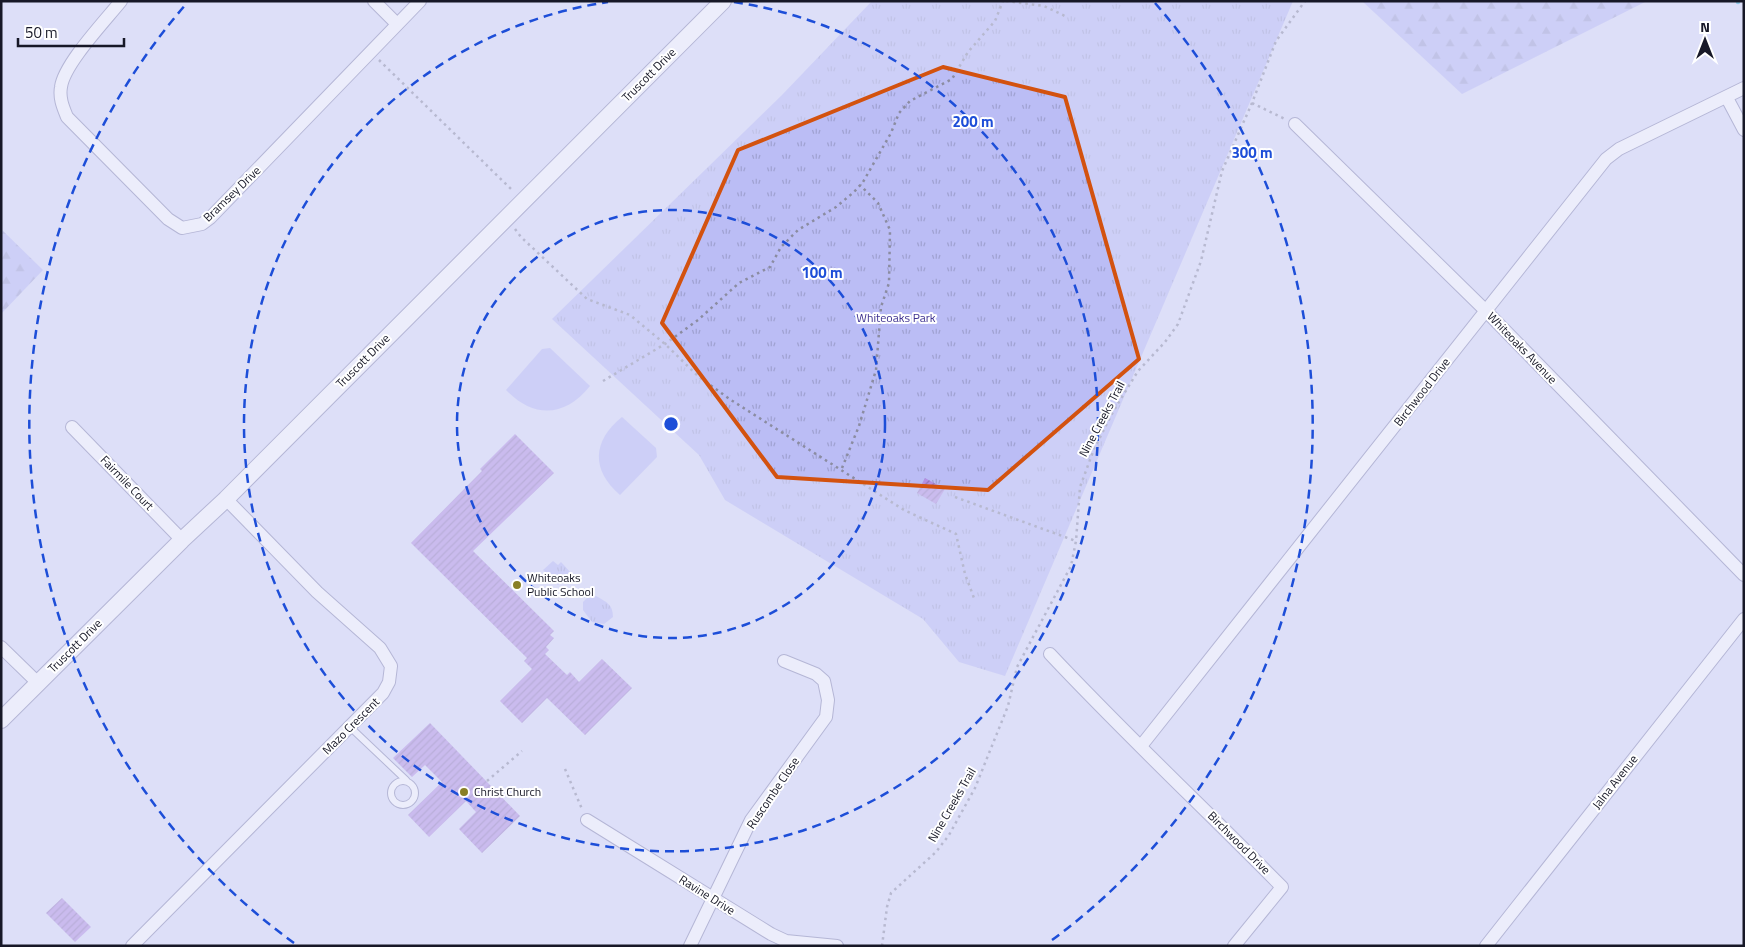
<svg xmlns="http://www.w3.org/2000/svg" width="1745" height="947" viewBox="0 0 1745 947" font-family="'Titillium Web',sans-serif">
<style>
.grass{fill:#bbbdf5}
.forest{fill:url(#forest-firs)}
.park{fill:url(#park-tufts)}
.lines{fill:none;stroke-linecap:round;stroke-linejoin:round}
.stream{stroke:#30b1d7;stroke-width:4.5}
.building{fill:url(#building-hatch)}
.service-casing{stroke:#8586ad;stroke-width:8}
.minor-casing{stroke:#8586ad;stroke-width:14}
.tertiary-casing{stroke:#8586ad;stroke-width:18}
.path{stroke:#8b8ca1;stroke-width:2.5;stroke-dasharray:2.5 4;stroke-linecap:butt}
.service{stroke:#fff;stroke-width:6}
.minor{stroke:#fff;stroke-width:12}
.tertiary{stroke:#fff;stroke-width:16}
.marked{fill:none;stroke:#d3520f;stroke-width:4;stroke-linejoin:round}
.ring{fill:none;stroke:#1d4ed8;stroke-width:2.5;stroke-dasharray:9 6}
.poi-dot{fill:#897f26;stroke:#fff;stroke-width:2}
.labels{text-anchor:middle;stroke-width:4;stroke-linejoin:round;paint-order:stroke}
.street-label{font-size:12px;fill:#171827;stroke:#fff}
.park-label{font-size:12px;fill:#3e3190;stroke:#fff}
.poi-label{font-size:12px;fill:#171827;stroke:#fff;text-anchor:start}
.centre{fill:#1d4ed8;stroke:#fff;stroke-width:2.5}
.ring-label{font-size:15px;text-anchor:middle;font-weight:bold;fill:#1d4ed8;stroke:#fff;stroke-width:4;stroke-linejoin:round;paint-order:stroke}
</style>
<defs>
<pattern id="forest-firs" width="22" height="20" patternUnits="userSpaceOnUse" patternTransform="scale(1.25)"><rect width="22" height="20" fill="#bbbdf5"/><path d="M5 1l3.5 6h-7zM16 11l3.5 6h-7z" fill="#a0a2d2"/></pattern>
<pattern id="park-tufts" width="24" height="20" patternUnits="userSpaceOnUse" patternTransform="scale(1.25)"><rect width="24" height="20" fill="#bbbdf5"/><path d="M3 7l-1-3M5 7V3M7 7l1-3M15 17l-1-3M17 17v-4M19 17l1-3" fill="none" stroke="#a0a2d2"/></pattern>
<pattern id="building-hatch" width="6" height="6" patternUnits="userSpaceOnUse" patternTransform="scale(1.25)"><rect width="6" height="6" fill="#b391e2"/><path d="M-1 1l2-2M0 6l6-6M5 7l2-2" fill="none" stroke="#9175b7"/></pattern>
</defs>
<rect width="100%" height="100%" fill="#dddff8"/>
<g class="grass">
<path d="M550,348L590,386C565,417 534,419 506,390L542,349Z"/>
<path d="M622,417L656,448L657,457L620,495C591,470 592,441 622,417Z"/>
</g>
<g class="forest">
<path d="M1362,1H1647L1462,94Z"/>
<path d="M1,229L43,270L1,314Z"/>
</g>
<g class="park">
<path d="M872,1H1293L1005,676L959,662L923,619L725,500L699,455L552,319L782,95Z"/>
<path d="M553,561L558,565L561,562L571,573L558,585L543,570Z"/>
<path d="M596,596C606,602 613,604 613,617L604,624L592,622L583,610V602L587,598Z"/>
</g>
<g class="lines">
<path class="stream" d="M1738,1V2"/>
</g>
<g class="building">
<path d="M515,434L554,473L473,551L554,631L550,635L554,638L546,647L549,650L545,654L567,675L570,672L579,682L602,659L632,688L585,735L547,698L522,723L500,701L532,669L524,661L527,658L411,543L482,471L480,469Z"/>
<path d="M925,478L945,489L936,504L917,493Z"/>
<path d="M430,723L520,816L482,853L459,829L476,812L466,801L429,837L408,815L442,782L425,765L412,777L393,758Z"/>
<path d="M62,898L91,927L75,942L46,913Z"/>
</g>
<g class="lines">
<g class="service-casing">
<g id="service">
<path d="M350,727L406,780"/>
<circle cx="403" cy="793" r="12"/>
</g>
</g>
<g class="minor-casing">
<g id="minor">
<path d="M121,1C105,21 64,64 61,87C59,98 63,107 67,117L168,219L182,228L202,224L210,218L420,1"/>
<path d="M374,1L397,24"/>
<path d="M1727,98L1744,130"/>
<path d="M1295,124L1486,311L1744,575"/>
<path d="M72,427L182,540"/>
<path d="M1,647L38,683"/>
<path d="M1050,654C1125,734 1205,809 1282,887L1234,946"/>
<path d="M1141,746L1606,159L1619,149L1744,88"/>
<path d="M587,820L771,934L786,941L837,946"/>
<path d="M132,946L383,693L389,682L391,666L380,648L317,592L226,499"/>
<path d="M690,946L751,820L826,717L828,700L824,681L816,674L784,661"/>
<path d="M1486,946L1744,619"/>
</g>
</g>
<g class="tertiary-casing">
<path id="tertiary" d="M1,720L182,540L226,499L723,1"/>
</g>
<g class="path">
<path d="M1006,1L1044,6L1067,17"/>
<path d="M379,60L513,191"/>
<path d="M1252,103L1285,119"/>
<path d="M515,229L521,237L587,299L630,315L665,344L699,377L731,400L904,510L956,534L965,574L974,598"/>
<path d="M603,381L665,344L698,320L739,283L770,267L781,247L798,230L836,207L854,192L863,182L891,133L899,113L910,101L952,79L968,52L995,21L1003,1"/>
<path d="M842,468L859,426L876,370L881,307L889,283L890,230L878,203L860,185"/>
<path d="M955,497L1076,541"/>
<path d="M565,769L582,809"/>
<path d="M487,781L522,751"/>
<path d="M882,946L887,907L891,893L936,852L949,835L975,788L1008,706L1017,667L1071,566L1076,541L1080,487L1094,449L1114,410L1138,371L1165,342L1178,324L1201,261L1222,171L1252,103L1276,41L1305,1"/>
</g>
<use href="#service" class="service"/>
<use href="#minor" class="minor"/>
<use href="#tertiary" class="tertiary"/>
</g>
<path d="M0 0H1745V947H0ZM943,67L1065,97L1139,359L988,490L777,477L662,323L738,150Z" fill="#dddff8" fill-opacity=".55" fill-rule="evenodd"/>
<path class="marked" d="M943,67L1065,97L1139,359L988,490L777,477L662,323L738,150Z"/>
<g class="ring">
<circle cx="671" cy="424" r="214"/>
<path d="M734 2A427 427 0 1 1 608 2"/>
<path d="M294 943A641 641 0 0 1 187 3M1155 3A641 641 0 0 1 1048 943"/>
</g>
<g class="poi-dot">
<circle cx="517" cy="585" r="5"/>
<circle cx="464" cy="792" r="5"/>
</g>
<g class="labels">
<g class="street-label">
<text transform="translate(649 75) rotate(-45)" y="4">Truscott Drive</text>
<text transform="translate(232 194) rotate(-44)" y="4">Bramsey Drive</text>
<text transform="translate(1522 348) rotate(46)" y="4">Whiteoaks Avenue</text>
<text transform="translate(363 361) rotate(-45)" y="4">Truscott Drive</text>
<text transform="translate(1422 392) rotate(-52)" y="4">Birchwood Drive</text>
<text transform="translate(1102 419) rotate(-62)" y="4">Nine Creeks Trail</text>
<text transform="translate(127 483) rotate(46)" y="4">Fairmile Court</text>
<text transform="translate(75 646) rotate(-45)" y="4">Truscott Drive</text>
<text transform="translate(351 726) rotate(-45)" y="4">Mazo Crescent</text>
<text transform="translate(1615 782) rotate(-52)" y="4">Jalna Avenue</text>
<text transform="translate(773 793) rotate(-56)" y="4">Ruscombe Close</text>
<text transform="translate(952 805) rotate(-60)" y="4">Nine Creeks Trail</text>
<text transform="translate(1239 843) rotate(45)" y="4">Birchwood Drive</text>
<text transform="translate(707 895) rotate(32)" y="4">Ravine Drive</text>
</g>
<g class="park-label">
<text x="896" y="322">Whiteoaks Park</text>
</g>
<g class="poi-label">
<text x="527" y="582">Whiteoaks<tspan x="527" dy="14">Public School</tspan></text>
<text x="474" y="796">Christ Church</text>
</g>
</g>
<circle cx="671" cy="424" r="8" class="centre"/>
<g class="ring-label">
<text x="973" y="127">200 m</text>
<text x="1252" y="158">300 m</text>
<text x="822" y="278">100 m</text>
</g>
<rect width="1745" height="947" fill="none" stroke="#171827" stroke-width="5"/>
<g transform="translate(1705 40)" stroke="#ffffff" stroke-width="4" paint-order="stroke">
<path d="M0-4L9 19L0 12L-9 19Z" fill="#171827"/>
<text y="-8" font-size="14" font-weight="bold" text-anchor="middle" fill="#171827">N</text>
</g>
<path d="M18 38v8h106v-8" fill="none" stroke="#171827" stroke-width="2.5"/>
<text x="25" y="38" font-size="15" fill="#171827" stroke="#ffffff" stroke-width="4" paint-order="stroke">50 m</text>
</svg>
